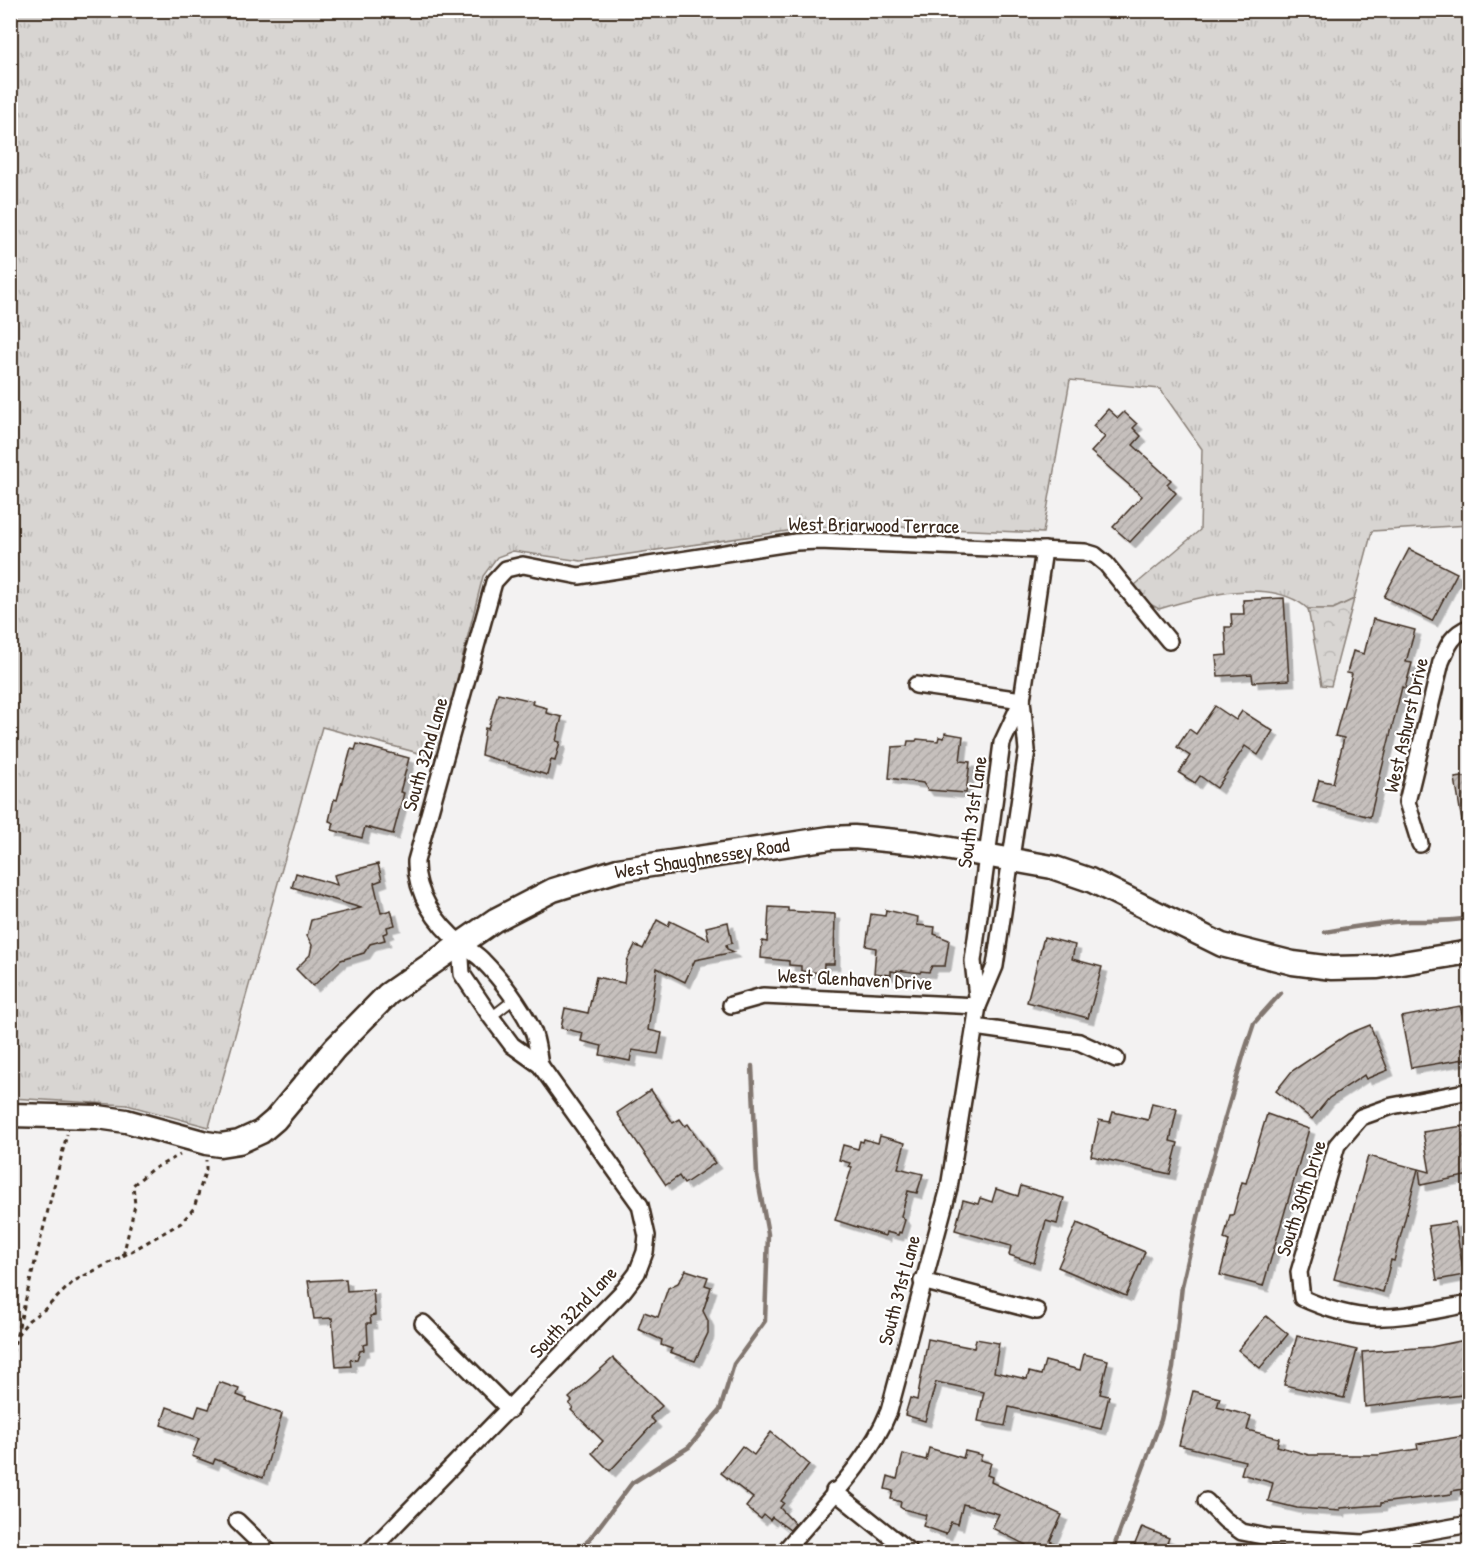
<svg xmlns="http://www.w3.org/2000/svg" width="1480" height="1562" viewBox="0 0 1480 1562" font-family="'Patrick Hand',sans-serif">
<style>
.grass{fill:url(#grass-tufts);stroke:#8a8078;stroke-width:1.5}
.forest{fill:url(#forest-crowns);stroke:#8a8078;stroke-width:1.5}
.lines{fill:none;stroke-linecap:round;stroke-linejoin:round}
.stream{stroke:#827770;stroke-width:4.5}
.building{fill:url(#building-hatch);stroke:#3b2a1e;stroke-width:1.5;filter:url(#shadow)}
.lane-casing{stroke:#3b2a1e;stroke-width:12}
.street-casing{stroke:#3b2a1e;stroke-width:20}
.secondary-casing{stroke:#3b2a1e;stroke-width:27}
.path{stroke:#3b2a1e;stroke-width:3;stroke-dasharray:4.5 4.5;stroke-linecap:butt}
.lane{stroke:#fff;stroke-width:8}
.street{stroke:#fff;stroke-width:15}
.secondary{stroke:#fff;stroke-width:22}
.labels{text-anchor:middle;stroke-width:4.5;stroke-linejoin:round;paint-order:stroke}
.street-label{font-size:20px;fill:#3b2a1e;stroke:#fff}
</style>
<defs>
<pattern id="grass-tufts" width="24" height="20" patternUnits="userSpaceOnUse" patternTransform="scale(1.5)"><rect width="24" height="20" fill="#d8d5d2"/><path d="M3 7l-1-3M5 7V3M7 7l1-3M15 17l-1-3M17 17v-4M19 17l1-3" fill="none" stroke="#bab7b4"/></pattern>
<pattern id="forest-crowns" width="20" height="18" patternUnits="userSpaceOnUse" patternTransform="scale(1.5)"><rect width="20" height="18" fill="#d8d5d2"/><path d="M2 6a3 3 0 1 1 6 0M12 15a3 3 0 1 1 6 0" fill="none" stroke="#bab7b4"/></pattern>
<pattern id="building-hatch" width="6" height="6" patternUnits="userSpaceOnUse" patternTransform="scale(1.5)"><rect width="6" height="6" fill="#c6c0bd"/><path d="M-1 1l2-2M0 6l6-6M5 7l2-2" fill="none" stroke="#aba5a2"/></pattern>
<filter id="shadow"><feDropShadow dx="5.5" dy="5.5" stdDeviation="0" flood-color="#0004"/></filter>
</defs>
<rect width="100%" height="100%" fill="#f3f2f2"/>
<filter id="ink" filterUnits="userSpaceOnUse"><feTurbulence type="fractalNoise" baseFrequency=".0167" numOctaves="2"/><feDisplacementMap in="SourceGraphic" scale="12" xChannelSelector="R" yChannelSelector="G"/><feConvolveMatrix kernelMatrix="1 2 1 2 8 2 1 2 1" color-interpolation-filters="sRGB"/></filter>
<g filter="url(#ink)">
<path class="grass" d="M11,11H1469V525L1372,531L1354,599L1333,609H1308C1272,576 1201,596 1159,609L1150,604L1135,585L1200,530L1202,449L1160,389L1070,380L1043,533L855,525L808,528L581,561L513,551L497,557L483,576L437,758L322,727L209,1127L127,1105L11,1098Z"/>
<path class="forest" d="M1354,599L1331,686L1322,685L1308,609H1333Z"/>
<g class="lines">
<g class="stream">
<path d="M1325,932C1353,927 1381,922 1409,921C1430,921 1449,922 1470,918"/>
<path d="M576,1552L589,1540L632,1483L689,1447L720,1410L734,1364L765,1321L768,1234L757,1175L752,1066"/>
<path d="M1112,1552L1161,1420L1173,1368L1182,1286L1206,1183L1244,1053L1254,1023L1281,993"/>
</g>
</g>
<g class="building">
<path d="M1108,409L1118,418L1124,412L1137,424L1133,428L1141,436L1133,445L1171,480L1167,484L1176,493L1130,542L1113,527L1142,496L1091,452L1105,437L1093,426Z"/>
<path d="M1409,549L1457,573L1432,621L1384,597Z"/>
<path d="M1284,598L1289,680L1253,682L1252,674L1218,676L1216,656L1227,655L1225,627H1232L1231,614H1244L1243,600Z"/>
<path d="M1373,619L1415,630L1406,662L1412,663L1405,688L1402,687L1370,817L1313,802L1319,780L1333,783L1344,738L1335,736L1352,674L1347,673L1353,651L1364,654Z"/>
<path d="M498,693L533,701L532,704L547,708L546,713L562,717L556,741L560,742L555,761L551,760L547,775L481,755L485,728L488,729Z"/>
<path d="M1215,706L1236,720L1242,711L1273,731L1258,755L1245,746L1217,788L1200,776L1195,783L1179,773L1190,756L1177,747L1189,729L1196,734Z"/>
<path d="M945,733L963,736L960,761L970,762L966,793L928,790L923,783L889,778L892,747L907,746L908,741H916L917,739L938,741L939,737L944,738Z"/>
<path d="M357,744L409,758L400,792L404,793L393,834L365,827L362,838L332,830L334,823L329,821L334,799L337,800L351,749L355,750Z"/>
<path d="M1470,776V821L1462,822L1455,778Z"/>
<path d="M378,864L382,880L374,883L381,913L391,910L395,925L387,927L388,932L383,934L385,940L370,944L364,953L341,960L313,986L296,969L310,955L312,945L307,936L311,920L361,908L292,887L296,873L337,885L334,875Z"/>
<path d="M769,907L788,908V911L835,914L834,964H824L823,973L801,971V966L789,965V961L761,958L762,941L767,942Z"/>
<path d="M886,910L918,917L917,925L935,927L934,934L949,940L945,966H932L929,972L921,971L920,973L897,970V972L891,971V975L874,973L876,948L866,946L871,914L885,916Z"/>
<path d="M657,920L668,926L670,921L709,940L706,927L728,922L732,943L726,945L727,949L734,952L695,960L685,982L657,968L648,1030L662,1033L658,1054L632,1050L630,1061L600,1055L602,1046L581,1041L583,1033L561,1028L565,1008L588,1013L596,977L624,983L627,961L635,945L643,949Z"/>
<path d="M1044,937L1075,945L1072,959L1102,967L1088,1018L1027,1002Z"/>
<path d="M1460,1006L1462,1013L1470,1012V1058L1411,1068L1401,1017Z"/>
<path d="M1370,1025L1388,1070L1366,1079L1364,1075L1329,1098L1312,1119L1276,1091L1292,1071L1348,1034Z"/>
<path d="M651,1090L673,1123L680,1119L685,1126L688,1124L715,1163L684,1184L679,1176L666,1185L617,1113Z"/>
<path d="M1152,1103L1177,1109L1170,1141L1178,1143L1170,1174L1091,1156L1099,1120L1110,1122L1113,1112L1148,1120Z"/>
<path d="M1267,1114L1309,1129L1263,1286L1220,1275L1229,1241L1224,1239L1230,1215H1233L1242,1182L1246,1183Z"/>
<path d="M1470,1125V1175L1421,1185L1419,1169L1430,1172L1423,1132Z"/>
<path d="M880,1136L905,1143L898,1168L923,1174L917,1193L908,1191L901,1216L905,1220L901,1233L899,1232L898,1235L886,1232L885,1236L835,1220L852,1167L849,1166L850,1163L839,1160L843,1145L858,1149L860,1141L863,1142L864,1139L878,1143Z"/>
<path d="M1368,1156L1418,1169L1394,1261L1391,1260L1383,1292L1334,1279Z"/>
<path d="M1021,1186L1064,1198L1057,1224L1046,1221L1034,1263L1009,1255L1011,1246L955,1230L963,1200L978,1204L980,1198L992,1202L996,1189L1018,1196Z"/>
<path d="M1455,1222L1464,1275L1437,1280L1428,1226Z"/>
<path d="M1077,1223L1145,1252L1126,1296L1058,1267Z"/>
<path d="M686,1270L708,1277L705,1285L711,1287L703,1311L708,1321V1333L695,1361L670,1352L672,1349L661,1345L662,1340L638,1329L644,1312L658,1317L668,1288L678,1283Z"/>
<path d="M346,1279L347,1291L373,1289L375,1315L370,1316L371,1323H367L368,1344L363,1345L364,1350L360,1351L357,1359L350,1360L351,1366L336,1367L332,1318L314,1319L308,1281Z"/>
<path d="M1266,1316L1288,1334L1260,1368L1238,1350Z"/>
<path d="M1297,1336L1357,1350L1344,1398L1284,1385Z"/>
<path d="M928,1339L974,1348L976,1339L999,1343L994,1372L1027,1379L1029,1372L1041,1375L1045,1361L1080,1370L1084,1354L1108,1360L1100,1394L1109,1396L1101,1429L1009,1407L1005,1426L978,1421L984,1392L936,1382L925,1421L905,1415L910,1398L917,1400Z"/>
<path d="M1470,1339V1394L1365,1407L1362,1352L1431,1347Z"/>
<path d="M613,1358L662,1406L650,1417L655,1422L610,1471L592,1453L603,1441L571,1410L573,1408L569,1404L572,1401L569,1398Z"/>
<path d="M219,1382L239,1389L237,1395L247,1399L246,1401L282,1414L263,1478L215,1459L213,1464L192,1456L199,1439L161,1425L167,1407L195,1417L199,1406L209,1409Z"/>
<path d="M1193,1391L1220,1398L1217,1407L1251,1416L1247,1430L1279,1438L1277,1446L1309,1455H1378L1418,1449L1417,1444L1470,1435V1488L1452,1491V1494L1381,1503V1505L1340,1508V1511L1297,1508L1268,1501L1273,1483L1241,1474L1245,1461L1179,1445Z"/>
<path d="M771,1432L809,1464L781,1501L784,1503L780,1508L795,1524L790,1530L772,1517L770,1520L764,1515L761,1519L746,1507L753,1498L721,1473L742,1446L754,1455Z"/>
<path d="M929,1448L963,1458L965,1451L982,1455L980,1460L991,1463L987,1475L992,1477L991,1482L1062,1515L1050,1541L1069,1551H1023L1026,1545L992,1528L999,1514L963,1504L958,1524L951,1522L946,1534L923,1526L926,1515L903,1509L900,1507L901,1502L891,1499L893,1491L885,1489L888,1476L897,1479L903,1454L926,1460Z"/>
<path d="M1142,1527L1169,1538L1164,1551H1132Z"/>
</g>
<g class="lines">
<g class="lane-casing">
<path id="lane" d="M491,1017L513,1000"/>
</g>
<g class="street-casing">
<g id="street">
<path d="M916,685L1022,700"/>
<path d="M1420,844L1407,802L1441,662C1448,645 1452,634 1470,627"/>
<path d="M979,1004L995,966L1027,750L1022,700L1044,550"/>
<path d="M731,1005L763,996L978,1006"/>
<path d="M975,1027L1079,1042L1116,1059"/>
<path d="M540,1065C538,1054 537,1039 532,1029C521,1006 501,979 483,961C477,954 468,950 461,944C436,924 415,893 416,861L494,582L506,569L523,565L579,576L796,542L819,541L1085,552L1095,555L1106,564L1169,641"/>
<path d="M1470,1091L1392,1106L1361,1117L1337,1145L1299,1272L1302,1298C1370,1329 1400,1316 1470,1304"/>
<path d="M922,1281L1037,1311"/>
<path d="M423,1323L510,1410"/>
<path d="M834,1491L910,1552"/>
<path d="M1206,1501L1225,1520L1242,1532L1267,1537L1363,1543L1470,1524"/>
<path d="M237,1521L269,1552"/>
<path d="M369,1552L624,1290L637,1273L645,1252L647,1236L640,1205L540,1065L512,1045L491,1017L462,974L460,943"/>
<path d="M784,1552C820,1508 868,1464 889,1411L949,1188L978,1006L973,961L1002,743L1022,700"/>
</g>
</g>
<g class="secondary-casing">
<path id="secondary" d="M10,1115L98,1117L126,1121L206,1143L220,1145L239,1142L261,1132L275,1120L335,1048L388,994L495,920L553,890L618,870L830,838L854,837L917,843L1052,867L1090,880L1222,945L1293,963L1332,968L1378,967L1470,952"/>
</g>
<g class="path">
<path d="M123,1256L181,1223L194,1208L206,1169V1160"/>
<path d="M17,1335L29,1320L45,1309L74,1281L123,1256L135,1205L133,1185L151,1170L180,1155"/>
<path d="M10,1362L67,1134"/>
</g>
<use href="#lane" class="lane"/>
<use href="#street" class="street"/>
<use href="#secondary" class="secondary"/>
</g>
</g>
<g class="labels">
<g class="street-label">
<text transform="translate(874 525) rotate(1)" y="7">West Briarwood Terrace</text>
<text transform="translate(1406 725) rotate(-77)" y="7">West Ashurst Drive</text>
<text transform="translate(425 754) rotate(-74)" y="7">South 32nd Lane</text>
<text transform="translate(972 812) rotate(-82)" y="7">South 31st Lane</text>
<text transform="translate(702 858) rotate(-9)" y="7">West Shaughnessey Road</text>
<text transform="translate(855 979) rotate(3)" y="7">West Glenhaven Drive</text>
<text transform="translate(1301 1198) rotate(-72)" y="7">South 30th Drive</text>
<text transform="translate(899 1290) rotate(-75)" y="7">South 31st Lane</text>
<text transform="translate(573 1312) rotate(-47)" y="7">South 32nd Lane</text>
</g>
</g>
<rect width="1480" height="1562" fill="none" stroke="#fff" stroke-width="36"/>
<rect x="18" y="18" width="1444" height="1526" fill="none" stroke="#3b2a1e" stroke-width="2" filter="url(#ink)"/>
</svg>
